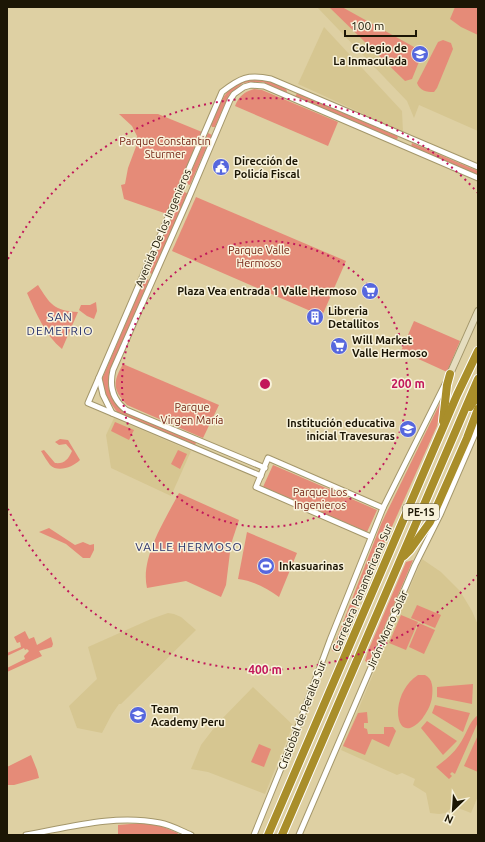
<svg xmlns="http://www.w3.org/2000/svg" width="485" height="842" viewBox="0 0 485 842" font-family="Ubuntu,sans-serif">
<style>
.built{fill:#d6c691}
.green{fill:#e58b78}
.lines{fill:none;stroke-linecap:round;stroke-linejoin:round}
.tertiary-casing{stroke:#a4976b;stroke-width:7}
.secondary-casing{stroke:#a4976b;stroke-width:8}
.motorway-casing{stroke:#fff;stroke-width:10}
.tertiary{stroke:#fff;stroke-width:5}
.secondary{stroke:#e5ddbf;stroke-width:6}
.motorway{stroke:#a98e2a;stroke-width:8}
.ring{fill:none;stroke:#c2185b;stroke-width:2;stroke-dasharray:2 4}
.labels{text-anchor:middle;stroke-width:3;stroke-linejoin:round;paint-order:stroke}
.shield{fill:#f8f2db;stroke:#5e5845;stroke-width:1}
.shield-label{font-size:10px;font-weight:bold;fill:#1c1605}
.poi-label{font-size:11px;font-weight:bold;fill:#1c1605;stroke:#f8f2db;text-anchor:start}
.park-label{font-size:11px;fill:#762616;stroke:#f8f2db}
.street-label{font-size:11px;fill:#1c1605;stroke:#f8f2db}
.neighbourhood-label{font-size:12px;letter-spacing:1px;fill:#28316b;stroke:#f8f2db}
.centre{fill:#c2185b;stroke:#f8f2db;stroke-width:2}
.ring-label{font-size:12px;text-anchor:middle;font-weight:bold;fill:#c2185b;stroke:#f8f2db;stroke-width:3;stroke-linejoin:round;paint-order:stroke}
</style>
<rect width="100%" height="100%" fill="#ded0a3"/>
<g class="built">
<path d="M317,7H478V131L419,105L414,118L407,101Z"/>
<path d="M324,27L402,111L403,132L298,84Z"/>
<path d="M114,418L191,451L171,496L111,468L106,435Z"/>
<path d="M422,559L441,572L460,591L472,611L478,625V796L471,813L453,806L446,813L439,814L430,813L426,793L413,785L415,779L402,773L397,775L341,750Z"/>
<path d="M168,613L174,614L181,617L196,630L121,704H119L112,714L102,733L77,728L69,706L97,679L88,647L151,619Z"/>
<path d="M253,687L293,725L265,794L208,772L191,769L201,745L217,724Z"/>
</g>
<g class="green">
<path d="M329,7H342L423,52L412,79L405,81Z"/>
<path d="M455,7H478V35L461,27L450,19Z"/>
<path d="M443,40L451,43L453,49L437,88L434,92C426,92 420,91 417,83L438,42Z"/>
<path d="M258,79L267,80L286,88L287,92L285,93L263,82H251L243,83L229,95L215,127H212L211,125C222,99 225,82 258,79Z"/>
<path d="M254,89L262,90L338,122L328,146L235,106C239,96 244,92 254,89Z"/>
<path d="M297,93L397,136L398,138L395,140L295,97Z"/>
<path d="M119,114H158L202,132L167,214L124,199L121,185L125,184L128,168L137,144V136L132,126Z"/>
<path d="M208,133L212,135L190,185L187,184V181Z"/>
<path d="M412,143L478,171V175L411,147Z"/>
<path d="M184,192L187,193L188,196L154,273L151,274L149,270L182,193Z"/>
<path d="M196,197L346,261L322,316L172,251Z"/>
<path d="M145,278L149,280C142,299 106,373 109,389C111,399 119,407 127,413L196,442L195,446L119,414C111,405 103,392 102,379Z"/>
<path d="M38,285C50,304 54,311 78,312L62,349C45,335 36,313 27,293Z"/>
<path d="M96,302L97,311L94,319L87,316L79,310L81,305H90Z"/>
<path d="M414,321L460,341L447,372L401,351Z"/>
<path d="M123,364L219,405L203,438L127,405C112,389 113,382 123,364Z"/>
<path d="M442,399L437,426L336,652L332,651L381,524Z"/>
<path d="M115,422L134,430L129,440L111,431Z"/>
<path d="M60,439L68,440L80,460C73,467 58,473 50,465C47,461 44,456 41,451L44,450L55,463C64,464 68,460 72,451L66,444L59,445L55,442Z"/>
<path d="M178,450L187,454L180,469L171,464Z"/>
<path d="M273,465L377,510L367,532L263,487Z"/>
<path d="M179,493L239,520L231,544L226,585L221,597L186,581L147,588C140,558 165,520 179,493Z"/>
<path d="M49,528L75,545L83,542L90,545L94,544V550L90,558H83L66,544L39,532Z"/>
<path d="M247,532L297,553L279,597C266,588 254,581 238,579Z"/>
<path d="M413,560L369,663L365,661L368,651L406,562Z"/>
<path d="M417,605L441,615L435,628L411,618Z"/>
<path d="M401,615L418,622L406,650L389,643Z"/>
<path d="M419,623L435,630L424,654L409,647Z"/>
<path d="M25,631L29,639L34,637L37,645L51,637L53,644L52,647L39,651L42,656L7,672V668L25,659L24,656L29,651L27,649L25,650L24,648L7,656V653L21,647L20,642L17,643L14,637Z"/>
<path d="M418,675H425C433,679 433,688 432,697C431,705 427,712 422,719C395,750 387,695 418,675Z"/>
<path d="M473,684L472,704L437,697V687Z"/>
<path d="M435,705L470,713L463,732L432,713Z"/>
<path d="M367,712L368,723H364V728L367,729L368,734H384V727H393L396,731L389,747L372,739L365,755L343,746L358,713Z"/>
<path d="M478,715V722L455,774L452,772L450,774L452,776L449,779L436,767C445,760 453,754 459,745C466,736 469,721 478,715Z"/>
<path d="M427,721L457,741L443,755L421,728Z"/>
<path d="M478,735V772L464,766Z"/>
<path d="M259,744L271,749L264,767L251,762Z"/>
<path d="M31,755L37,770L39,778L14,785H7V767Z"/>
<path d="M142,823L158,825L178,833L177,835H118V825Z"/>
</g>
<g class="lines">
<g class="tertiary-casing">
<g id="tertiary">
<path d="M99,378L103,395L112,413"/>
<path d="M265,468L126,410C113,400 109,386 113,370L187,202L230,100L234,94L244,87L251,85L264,86L478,178"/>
<path d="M261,476L88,403L222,92C240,78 248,74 271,79L478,167"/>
<path d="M371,537L256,487L268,458L383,508"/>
<path d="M26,835C70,827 115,814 160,823C171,825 181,831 191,835"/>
<path d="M254,835L299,724L330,640L383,508L445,384"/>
<path d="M299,835L415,565L440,515L478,427"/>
</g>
</g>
<g class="secondary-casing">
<path id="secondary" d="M450,374L478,311"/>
</g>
<g class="motorway-casing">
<g id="motorway">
<path d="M470,407L478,395"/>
<path d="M443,421L447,385L450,374"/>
<path d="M404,556L410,550L430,522L467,438L478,409"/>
<path d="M268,835L457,395L478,351"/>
<path d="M282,835L478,379"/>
</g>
</g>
<use href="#tertiary" class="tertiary"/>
<use href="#secondary" class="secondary"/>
<use href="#motorway" class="motorway"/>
</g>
<g class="ring">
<circle cx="265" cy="384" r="143"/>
<path d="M478 575A286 286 0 0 1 8 509M8 259A286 286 0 0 1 478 193"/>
</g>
<defs>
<g id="school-disc" transform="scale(0.9)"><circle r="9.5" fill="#5667de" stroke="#f8f2db"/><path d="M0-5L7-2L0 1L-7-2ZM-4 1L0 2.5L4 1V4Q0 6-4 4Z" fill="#fff"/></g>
<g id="civic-disc" transform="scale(0.9)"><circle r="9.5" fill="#5667de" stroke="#f8f2db"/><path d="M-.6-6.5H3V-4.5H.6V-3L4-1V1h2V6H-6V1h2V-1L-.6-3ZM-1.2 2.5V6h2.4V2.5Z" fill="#fff"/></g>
<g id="supermarket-disc" transform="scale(0.9)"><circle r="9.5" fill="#5667de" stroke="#f8f2db"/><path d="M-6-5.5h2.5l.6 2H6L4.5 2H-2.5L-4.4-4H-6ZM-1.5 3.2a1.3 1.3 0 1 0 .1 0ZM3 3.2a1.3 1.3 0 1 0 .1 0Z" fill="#fff"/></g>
<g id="building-disc" transform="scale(0.9)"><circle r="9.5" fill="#5667de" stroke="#f8f2db"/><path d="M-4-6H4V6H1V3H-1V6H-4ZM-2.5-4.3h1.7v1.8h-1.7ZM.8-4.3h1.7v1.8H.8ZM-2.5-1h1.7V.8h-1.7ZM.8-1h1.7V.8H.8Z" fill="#fff"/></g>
<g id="stadium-disc" transform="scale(0.9)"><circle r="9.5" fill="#5667de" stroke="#f8f2db"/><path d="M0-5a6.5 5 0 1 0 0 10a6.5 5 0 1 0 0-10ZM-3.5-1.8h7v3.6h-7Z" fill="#fff"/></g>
</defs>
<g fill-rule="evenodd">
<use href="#school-disc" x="420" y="54"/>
<use href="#civic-disc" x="221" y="167"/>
<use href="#supermarket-disc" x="370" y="291"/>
<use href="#building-disc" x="315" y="317"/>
<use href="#supermarket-disc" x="339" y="346"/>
<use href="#school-disc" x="408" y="429"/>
<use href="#stadium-disc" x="266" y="566"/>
<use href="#school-disc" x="138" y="715"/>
</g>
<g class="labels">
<rect class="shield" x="403" y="504" width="36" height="16" rx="3"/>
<g class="shield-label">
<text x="421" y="516">PE-1S</text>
</g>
<g class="poi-label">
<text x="407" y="52" text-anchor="end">Colegio de<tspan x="407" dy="13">La Inmaculada</tspan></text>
<text x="234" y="165">Dirección de<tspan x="234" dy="13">Policía Fiscal</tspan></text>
<text x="357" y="295" text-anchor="end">Plaza Vea entrada 1 Valle Hermoso</text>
<text x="328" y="315">Libreria<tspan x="328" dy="13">Detallitos</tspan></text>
<text x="352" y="344">Will Market<tspan x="352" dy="13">Valle Hermoso</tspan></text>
<text x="395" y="427" text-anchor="end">Institución educativa<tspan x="395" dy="13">inicial Travesuras</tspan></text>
<text x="279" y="570">Inkasuarinas</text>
<text x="151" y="713">Team<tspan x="151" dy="13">Academy Peru</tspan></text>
</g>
<g class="park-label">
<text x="165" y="145">Parque Constantin<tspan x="165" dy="13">Sturmer</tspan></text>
<text x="259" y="254">Parque Valle<tspan x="259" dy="13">Hermoso</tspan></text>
<text x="192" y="411">Parque<tspan x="192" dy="13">Virgen María</tspan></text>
<text x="320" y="496">Parque Los<tspan x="320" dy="13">Ingenieros</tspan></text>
</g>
<g class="street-label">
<text transform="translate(163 228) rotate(-67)" y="4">Avenida De los Ingenieros</text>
<text transform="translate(362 588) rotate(-67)" y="4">Carretera Panamericana Sur</text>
<text transform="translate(387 630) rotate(-66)" y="4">Jirón Morro Solar</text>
<text transform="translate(302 715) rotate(-69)" y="4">Cristobal de Peralta Sur</text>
</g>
<g class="neighbourhood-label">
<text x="60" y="321">SAN<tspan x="60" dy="14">DEMETRIO</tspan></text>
<text x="189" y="551">VALLE HERMOSO</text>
</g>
</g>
<circle cx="265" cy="384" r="6" class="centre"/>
<g class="ring-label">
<text x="408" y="388">200 m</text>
<text x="265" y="674">400 m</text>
</g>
<rect width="485" height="842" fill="none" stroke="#1c1605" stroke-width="16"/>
<g transform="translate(453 810) rotate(205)" stroke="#f8f2db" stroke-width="3" paint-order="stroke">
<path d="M0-3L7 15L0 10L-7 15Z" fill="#1c1605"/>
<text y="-6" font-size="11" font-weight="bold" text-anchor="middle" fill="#1c1605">N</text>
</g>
<path d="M345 30v6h71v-6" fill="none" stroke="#1c1605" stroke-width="2"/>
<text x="351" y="30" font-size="12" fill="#1c1605" stroke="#f8f2db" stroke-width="3" paint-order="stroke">100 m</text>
</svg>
